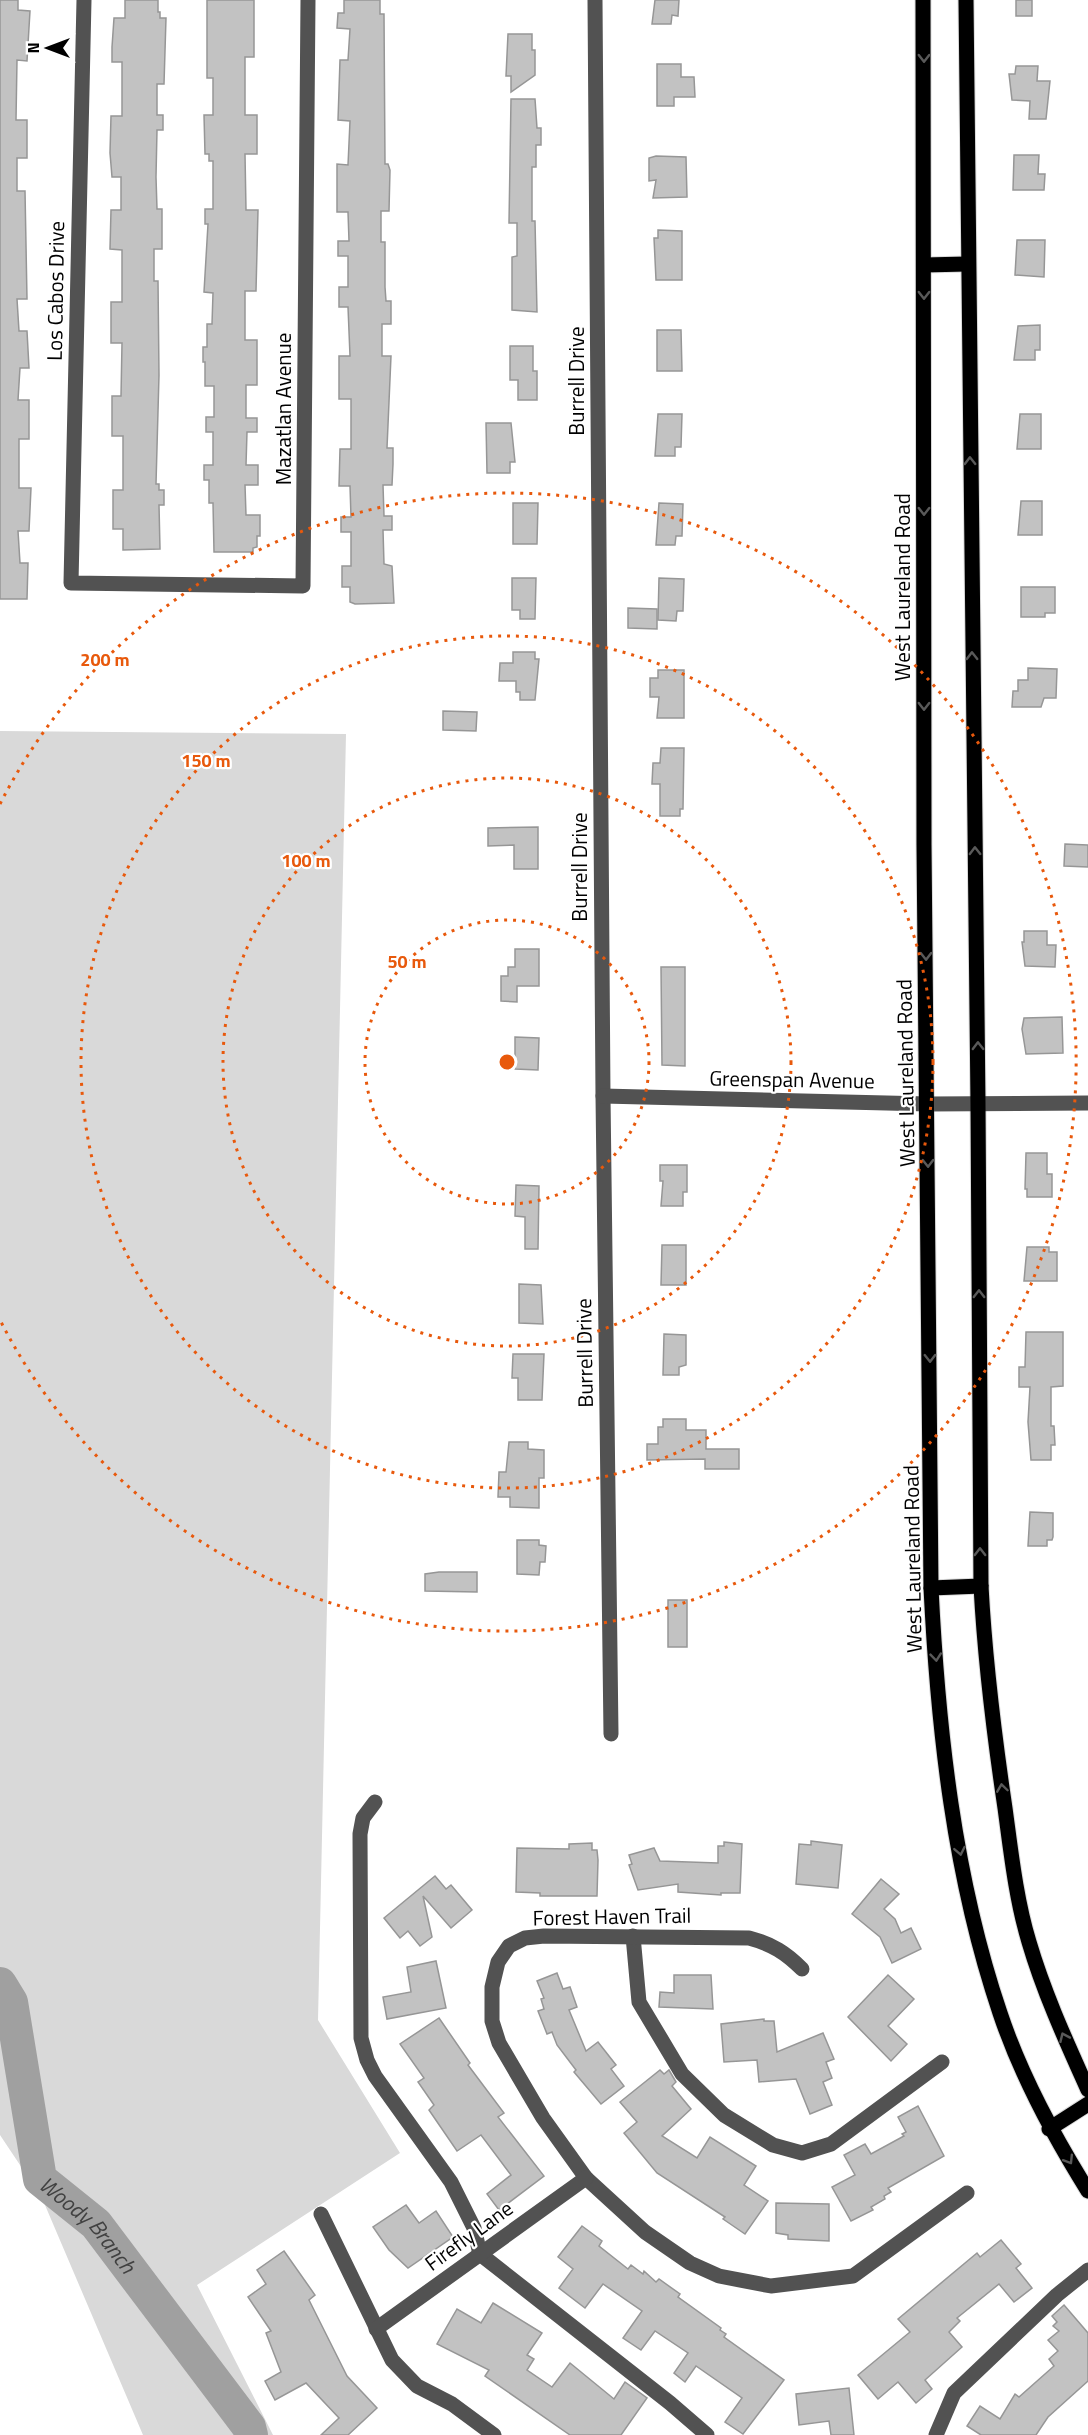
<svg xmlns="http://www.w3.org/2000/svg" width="1088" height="2435" viewBox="0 0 1088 2435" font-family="'Titillium Web',sans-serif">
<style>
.green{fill:#d9d9d9}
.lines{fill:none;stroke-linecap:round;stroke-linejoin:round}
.river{stroke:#a0a0a0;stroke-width:34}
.building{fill:#c2c2c2;stroke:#969696;stroke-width:1.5}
.major-casing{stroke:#dbdbdb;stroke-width:17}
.minor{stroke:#525252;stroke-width:15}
.major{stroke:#000;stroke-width:15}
.oneway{stroke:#595959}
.ring{fill:none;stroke:#e8590c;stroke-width:3;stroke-dasharray:3 6}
.labels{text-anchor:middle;stroke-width:4.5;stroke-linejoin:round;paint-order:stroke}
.street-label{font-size:21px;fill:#000;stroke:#fff}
.water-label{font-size:22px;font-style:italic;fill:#414141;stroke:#fff}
.centre{fill:#e8590c;stroke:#fff;stroke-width:3}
.ring-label{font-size:18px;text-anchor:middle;font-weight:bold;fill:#e8590c;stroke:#fff;stroke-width:4.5;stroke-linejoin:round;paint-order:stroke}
</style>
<rect width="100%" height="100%" fill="#fff"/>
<path class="green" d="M0,731L346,734L318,2020L400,2153L197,2285L273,2435H143L42,2198L0,2135Z"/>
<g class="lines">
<path class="river" id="s1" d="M0,1984L11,2002L40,2179L96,2224L249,2427L251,2435"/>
</g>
<g class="building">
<path d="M0,0H18V10L30,11L27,61L17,60L16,120H27V158H17V191H25L27,299H17L19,331H27L29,368H20L18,400H29V439H19V488H31L29,531H18L20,563H28L27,599H0Z"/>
<path d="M125,0H158V12H160V18H166L164,84H157V115H163V130H157L156,177L157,209H162V249H154V281H158L159,375L156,484H159V490H164V505H159L160,549L123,550V529H113V490H123V436H112V396H121L122,343H111V302H122V250L110,249L111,210H121V177H112L110,153L111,116H122V62H112V47L114,18H125Z"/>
<path d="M207,0H254V57H245V115H257V154H245L246,210H258L256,291H245V340H257V385H246V418H257V432H247L246,465H258V485H245L246,515H260V536H257V547L253,548V552H214L213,503H209V480H204V465H213V432H206V417H214V386H205V362H203V347H207V324H212L213,293L204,292L208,224H205V209H213V161H209V154H205L204,115H213V78H207Z"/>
<path d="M344,0H380V14H384L385,164H388L390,170L389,211H381V242H385V287L386,301H391V324H382V356H391L387,448H393V464L392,485H383L384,516H392V530H383L384,564L392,566L394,603L355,604L350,602V587H342V566H351V532H341V517H351L350,486H339L340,449H351V399H339V356H350L348,307H339V287H348V256H338V241H349L348,212H337V164L348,165L350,121L338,120L340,60H348L350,29L337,28L338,13H344Z"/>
<path d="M655,0H679L678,16L672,15L671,24H652Z"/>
<rect x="1016" y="0" width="16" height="16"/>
<path d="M508,34H532V50H535V75L511,92V76H506Z"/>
<path d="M657,64H681V77H694L695,97H674V106H657Z"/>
<path d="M1016,66H1038L1037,81H1050L1046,119H1029L1030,101L1012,100L1009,74H1015Z"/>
<path d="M511,99H535L537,128H541V145H536V167H532V221H535L537,312L512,310V257L517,256V223H509Z"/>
<path d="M1014,155H1039L1038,174H1045L1044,190H1013Z"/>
<path d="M656,156L686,157L687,197L653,198L656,180L649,181V158Z"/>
<path d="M658,230L682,231V280H656L654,238H658Z"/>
<path d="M1017,240H1045L1044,277L1015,275Z"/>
<path d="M1040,325V350H1035V360H1014L1018,326Z"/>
<path d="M657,330H681L682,371H657Z"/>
<path d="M510,346H533V371H537V400H518V380H510Z"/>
<path d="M658,414H682L681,447H675V456H655Z"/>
<path d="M1020,414H1041V449H1017Z"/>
<path d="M486,423H511L515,462H510V473H487Z"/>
<path d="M1021,501H1042V535H1018Z"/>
<path d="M513,503H538L537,544H513Z"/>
<path d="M659,503L683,504L682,536H676L675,545H656Z"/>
<path d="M512,578H536L535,619H520V610H512Z"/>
<path d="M659,578L684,579L683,611H677L676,621L658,620Z"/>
<path d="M1021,587H1055V613H1045V617H1021Z"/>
<path d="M628,608L657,609V629L628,628Z"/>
<path d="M513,652H535V659H539L535,700H520V692H516V681H499L500,663H513Z"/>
<path d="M1028,668L1057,669L1056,698H1044L1041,707H1012L1013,691H1018V680H1028Z"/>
<path d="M658,670H684V718H657L659,697H650V678H658Z"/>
<path d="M443,711L477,712L476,731L443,730Z"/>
<path d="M661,748H684L683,809H680V816H660V784H652L653,763H660Z"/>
<path d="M538,827V869H514V845L488,846V828Z"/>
<path d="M1065,844L1088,845V867L1064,866Z"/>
<path d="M1024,931H1047V945H1056L1055,967L1025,966L1022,942H1024Z"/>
<path d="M515,949H539V986H517V1002L501,1001V976H508V967H515Z"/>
<path d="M661,967H685V1066L662,1065Z"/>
<path d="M1062,1017L1063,1053L1026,1054L1022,1029L1024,1018Z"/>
<path d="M515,1037L539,1038L538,1070L515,1069Z"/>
<path d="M1026,1153H1047V1174H1052V1197H1027V1189H1025Z"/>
<path d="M660,1165H687V1192H683V1206H661L663,1181H660Z"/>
<path d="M516,1185L539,1186L538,1249H525V1217L515,1216Z"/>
<path d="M662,1245H686V1285H661Z"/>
<path d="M1027,1247H1049V1252H1057V1281H1024Z"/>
<path d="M519,1284L541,1285L543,1324L519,1323Z"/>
<path d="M1026,1332H1063V1386L1051,1387V1426H1054L1055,1445H1051V1460H1031L1028,1422L1030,1387H1019V1367H1025Z"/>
<path d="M664,1334L686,1335V1365L679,1367V1375H663Z"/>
<path d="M513,1354H544L542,1400H518V1378H512Z"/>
<path d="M663,1419H686V1430H706V1449H739V1469H705V1459L647,1460V1444H658V1427H663Z"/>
<path d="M509,1442H528V1449L544,1450V1478H539V1508L510,1507V1497H498L499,1472H506Z"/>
<path d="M1030,1512L1053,1513V1537L1052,1540H1047V1546H1028Z"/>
<path d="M517,1540H539V1545L546,1546L545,1562H540L539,1575L517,1574Z"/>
<path d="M439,1572H477V1592L425,1591V1574Z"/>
<rect x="668" y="1600" width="19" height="47"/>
<path d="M811,1841L842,1845L838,1888L796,1884L799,1844L811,1845Z"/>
<path d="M724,1842L742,1844L740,1893H721V1895L678,1892V1884L638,1890L629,1865L632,1864L629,1855L654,1848L660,1861L718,1863V1846H724Z"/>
<path d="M592,1843V1850H597L598,1860L597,1896H540V1893L516,1892L517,1848L569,1849V1844Z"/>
<path d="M435,1876L446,1889L451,1885L472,1910L451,1928L423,1896L432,1937L420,1946L408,1931L400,1938L384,1918Z"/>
<path d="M881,1879L899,1894L884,1909L895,1919L901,1933L911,1928L921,1949L892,1963L880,1937L852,1914Z"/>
<path d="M436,1961L446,2008L387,2019L383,1997L411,1992L407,1967Z"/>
<path d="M557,1973L563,1989L570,1987L577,2007L569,2010L586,2051L598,2042L616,2065L611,2069L624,2086L601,2104L574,2072L576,2070L557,2045L552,2032L547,2034L538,2011L544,2009L541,1999L544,1998L537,1981Z"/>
<path d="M674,1975H711L713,2009L659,2007L660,1992L674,1993Z"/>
<path d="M888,1975L914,1999L888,2026L907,2044L891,2061L848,2017Z"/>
<path d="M439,2018L470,2063L468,2065L504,2113L498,2117L544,2176L499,2210L487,2194L511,2175L481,2135L457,2151L429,2110L434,2105L418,2082L424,2078L400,2044Z"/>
<path d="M764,2019V2021H774L777,2052L823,2033L834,2059L826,2062L832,2078L823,2082L832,2105L810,2114L796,2079L759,2082L757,2060L724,2062L721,2024Z"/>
<path d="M660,2070L664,2074L669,2070L676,2082L672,2086L691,2109L662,2136L697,2158L710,2137L756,2166L744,2185L768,2201L745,2234L723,2219L725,2217L657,2173L624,2133L637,2122L620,2102Z"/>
<path d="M918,2106L944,2156L888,2188L891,2192L884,2196L885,2199L871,2207L873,2210L851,2221L832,2187L855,2175L844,2155L865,2144L871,2154L904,2136L902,2134L906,2132L898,2117Z"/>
<path d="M776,2203L829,2204V2241L788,2239V2235L776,2233Z"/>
<path d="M406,2205L419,2223L436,2211L453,2237L408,2268L389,2250L373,2227Z"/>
<path d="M582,2226L602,2241L599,2246L628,2269L631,2265L643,2274L644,2271L656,2282L659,2279L680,2294L678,2297L721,2328L720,2330L726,2334L724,2337L784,2380L743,2434L725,2422L742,2398L696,2366L685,2382L674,2373L688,2353L655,2331L641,2350L623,2338L642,2311L603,2284L585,2308L559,2288L573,2269L558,2257Z"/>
<path d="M1001,2240L1021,2264L1016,2268L1032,2288L1014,2302L999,2284L957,2318L960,2321L949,2332L962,2347L925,2380L932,2389L916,2403L898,2382L878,2399L858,2375L910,2332L898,2319L977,2253L980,2257Z"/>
<path d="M284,2251L315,2295L309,2300L347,2376L377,2408L348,2435H321L339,2418L306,2383L275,2400L265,2381L281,2372L266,2333L271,2331L248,2297L266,2284L257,2270Z"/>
<path d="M493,2303L542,2333L527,2355L534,2359L527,2370L552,2387L570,2363L614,2399L625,2382L647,2398L621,2435H570L485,2376L489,2370L437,2344L457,2309L481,2323Z"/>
<path d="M1064,2305L1088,2333V2381L1048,2417L1036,2435H981L967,2426L980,2406L1000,2419L1015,2394L1019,2397L1054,2366L1049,2359L1058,2351L1048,2340L1059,2331L1053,2326L1057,2322L1052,2316Z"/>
<path d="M849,2388L854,2435H831L829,2421L799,2425L796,2394Z"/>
</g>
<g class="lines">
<g class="major-casing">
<g id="major">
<path d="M923,0L924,845L931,1588C938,1730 954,1877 1000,2013C1021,2076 1053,2135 1088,2191"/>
<path d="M966,0L978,1104L981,1586C985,1661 994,1734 1005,1808C1011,1852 1016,1899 1029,1942C1044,1993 1066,2041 1088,2090"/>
<path d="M924,265L967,264"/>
<path d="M931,1588L981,1586"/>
<path d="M1049,2129L1088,2104"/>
</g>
</g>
<g class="minor">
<path d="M84,0L71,583L303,586L308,0"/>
<path d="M595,0L603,1096L611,1734"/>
<path d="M603,1096L928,1104L1088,1103"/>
<path d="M375,1802L363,1818L360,1834L361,2038L367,2060L375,2076L451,2182L474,2228L480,2254L670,2403L707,2435"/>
<path d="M633,1936L639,2002L682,2074L724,2115L773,2145L802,2153L831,2144L942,2062"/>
<path d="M802,1969C786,1953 772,1944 749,1938L544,1936L525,1938L509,1946L498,1962L492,1987V2021L499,2043L543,2118L586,2178L645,2232L690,2263L719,2276L771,2286L853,2276L967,2193"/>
<path d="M321,2214L392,2360L417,2386L452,2404L494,2435"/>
<path d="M376,2329L586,2178"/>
<path d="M936,2435L954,2393L1057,2295L1088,2270"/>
</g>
<use href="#major" class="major"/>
</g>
<defs><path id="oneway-chevron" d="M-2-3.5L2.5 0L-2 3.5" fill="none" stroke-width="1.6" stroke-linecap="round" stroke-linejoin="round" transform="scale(1.5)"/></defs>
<g class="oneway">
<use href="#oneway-chevron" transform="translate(924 58) rotate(90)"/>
<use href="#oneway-chevron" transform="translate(924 295) rotate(90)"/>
<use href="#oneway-chevron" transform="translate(970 461) rotate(-91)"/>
<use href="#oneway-chevron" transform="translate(924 511) rotate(90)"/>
<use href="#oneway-chevron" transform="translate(972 656) rotate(-91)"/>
<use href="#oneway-chevron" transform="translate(924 706) rotate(90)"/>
<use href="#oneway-chevron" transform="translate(975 851) rotate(-91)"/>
<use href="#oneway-chevron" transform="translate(926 956) rotate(89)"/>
<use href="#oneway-chevron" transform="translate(978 1046) rotate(-91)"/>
<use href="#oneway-chevron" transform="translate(928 1163) rotate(89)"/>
<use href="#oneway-chevron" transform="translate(979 1294) rotate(-90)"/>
<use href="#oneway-chevron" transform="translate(930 1358) rotate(89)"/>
<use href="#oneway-chevron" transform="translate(980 1552) rotate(-90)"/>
<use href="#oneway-chevron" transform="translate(936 1657) rotate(84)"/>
<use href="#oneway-chevron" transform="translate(1002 1788) rotate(-98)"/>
<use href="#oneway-chevron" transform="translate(960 1851) rotate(79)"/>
<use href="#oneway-chevron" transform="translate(1064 2037) rotate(-114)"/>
<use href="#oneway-chevron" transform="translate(1069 2160) rotate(58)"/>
</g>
<g class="ring">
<circle cx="507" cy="1062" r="142"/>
<circle cx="507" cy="1062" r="284"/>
<circle cx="507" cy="1062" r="426"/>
<path d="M0 804A569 569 0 1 1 0 1320"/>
</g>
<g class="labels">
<g class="street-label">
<text transform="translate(56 291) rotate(-89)" y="7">Los Cabos Drive</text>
<text transform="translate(577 381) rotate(-90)" y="7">Burrell Drive</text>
<text transform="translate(284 409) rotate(-90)" y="7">Mazatlan Avenue</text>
<text transform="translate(903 587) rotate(-90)" y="7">West Laureland Road</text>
<text transform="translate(580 867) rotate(-90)" y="7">Burrell Drive</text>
<text transform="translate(906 1073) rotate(-91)" y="7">West Laureland Road</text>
<text transform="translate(792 1080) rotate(1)" y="7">Greenspan Avenue</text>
<text transform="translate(585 1353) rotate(-91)" y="7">Burrell Drive</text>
<text transform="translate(913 1559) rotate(-91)" y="7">West Laureland Road</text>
<text transform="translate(612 1917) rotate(-1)" y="7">Forest Haven Trail</text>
<text transform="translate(469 2236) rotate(-36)" y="7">Firefly Lane</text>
</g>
<g class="water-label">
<text dy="8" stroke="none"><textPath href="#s1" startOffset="267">Woody Branch</textPath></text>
</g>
</g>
<circle cx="507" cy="1062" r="9" class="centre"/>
<g class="ring-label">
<text x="105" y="666">200 m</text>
<text x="206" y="767">150 m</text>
<text x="306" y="867">100 m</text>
<text x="407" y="968">50 m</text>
</g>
<g transform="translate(48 48) rotate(270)" stroke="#ffffff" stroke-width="4.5" paint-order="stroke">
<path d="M0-4.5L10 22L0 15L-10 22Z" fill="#000000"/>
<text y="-9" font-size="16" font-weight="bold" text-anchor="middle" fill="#000000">N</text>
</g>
</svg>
